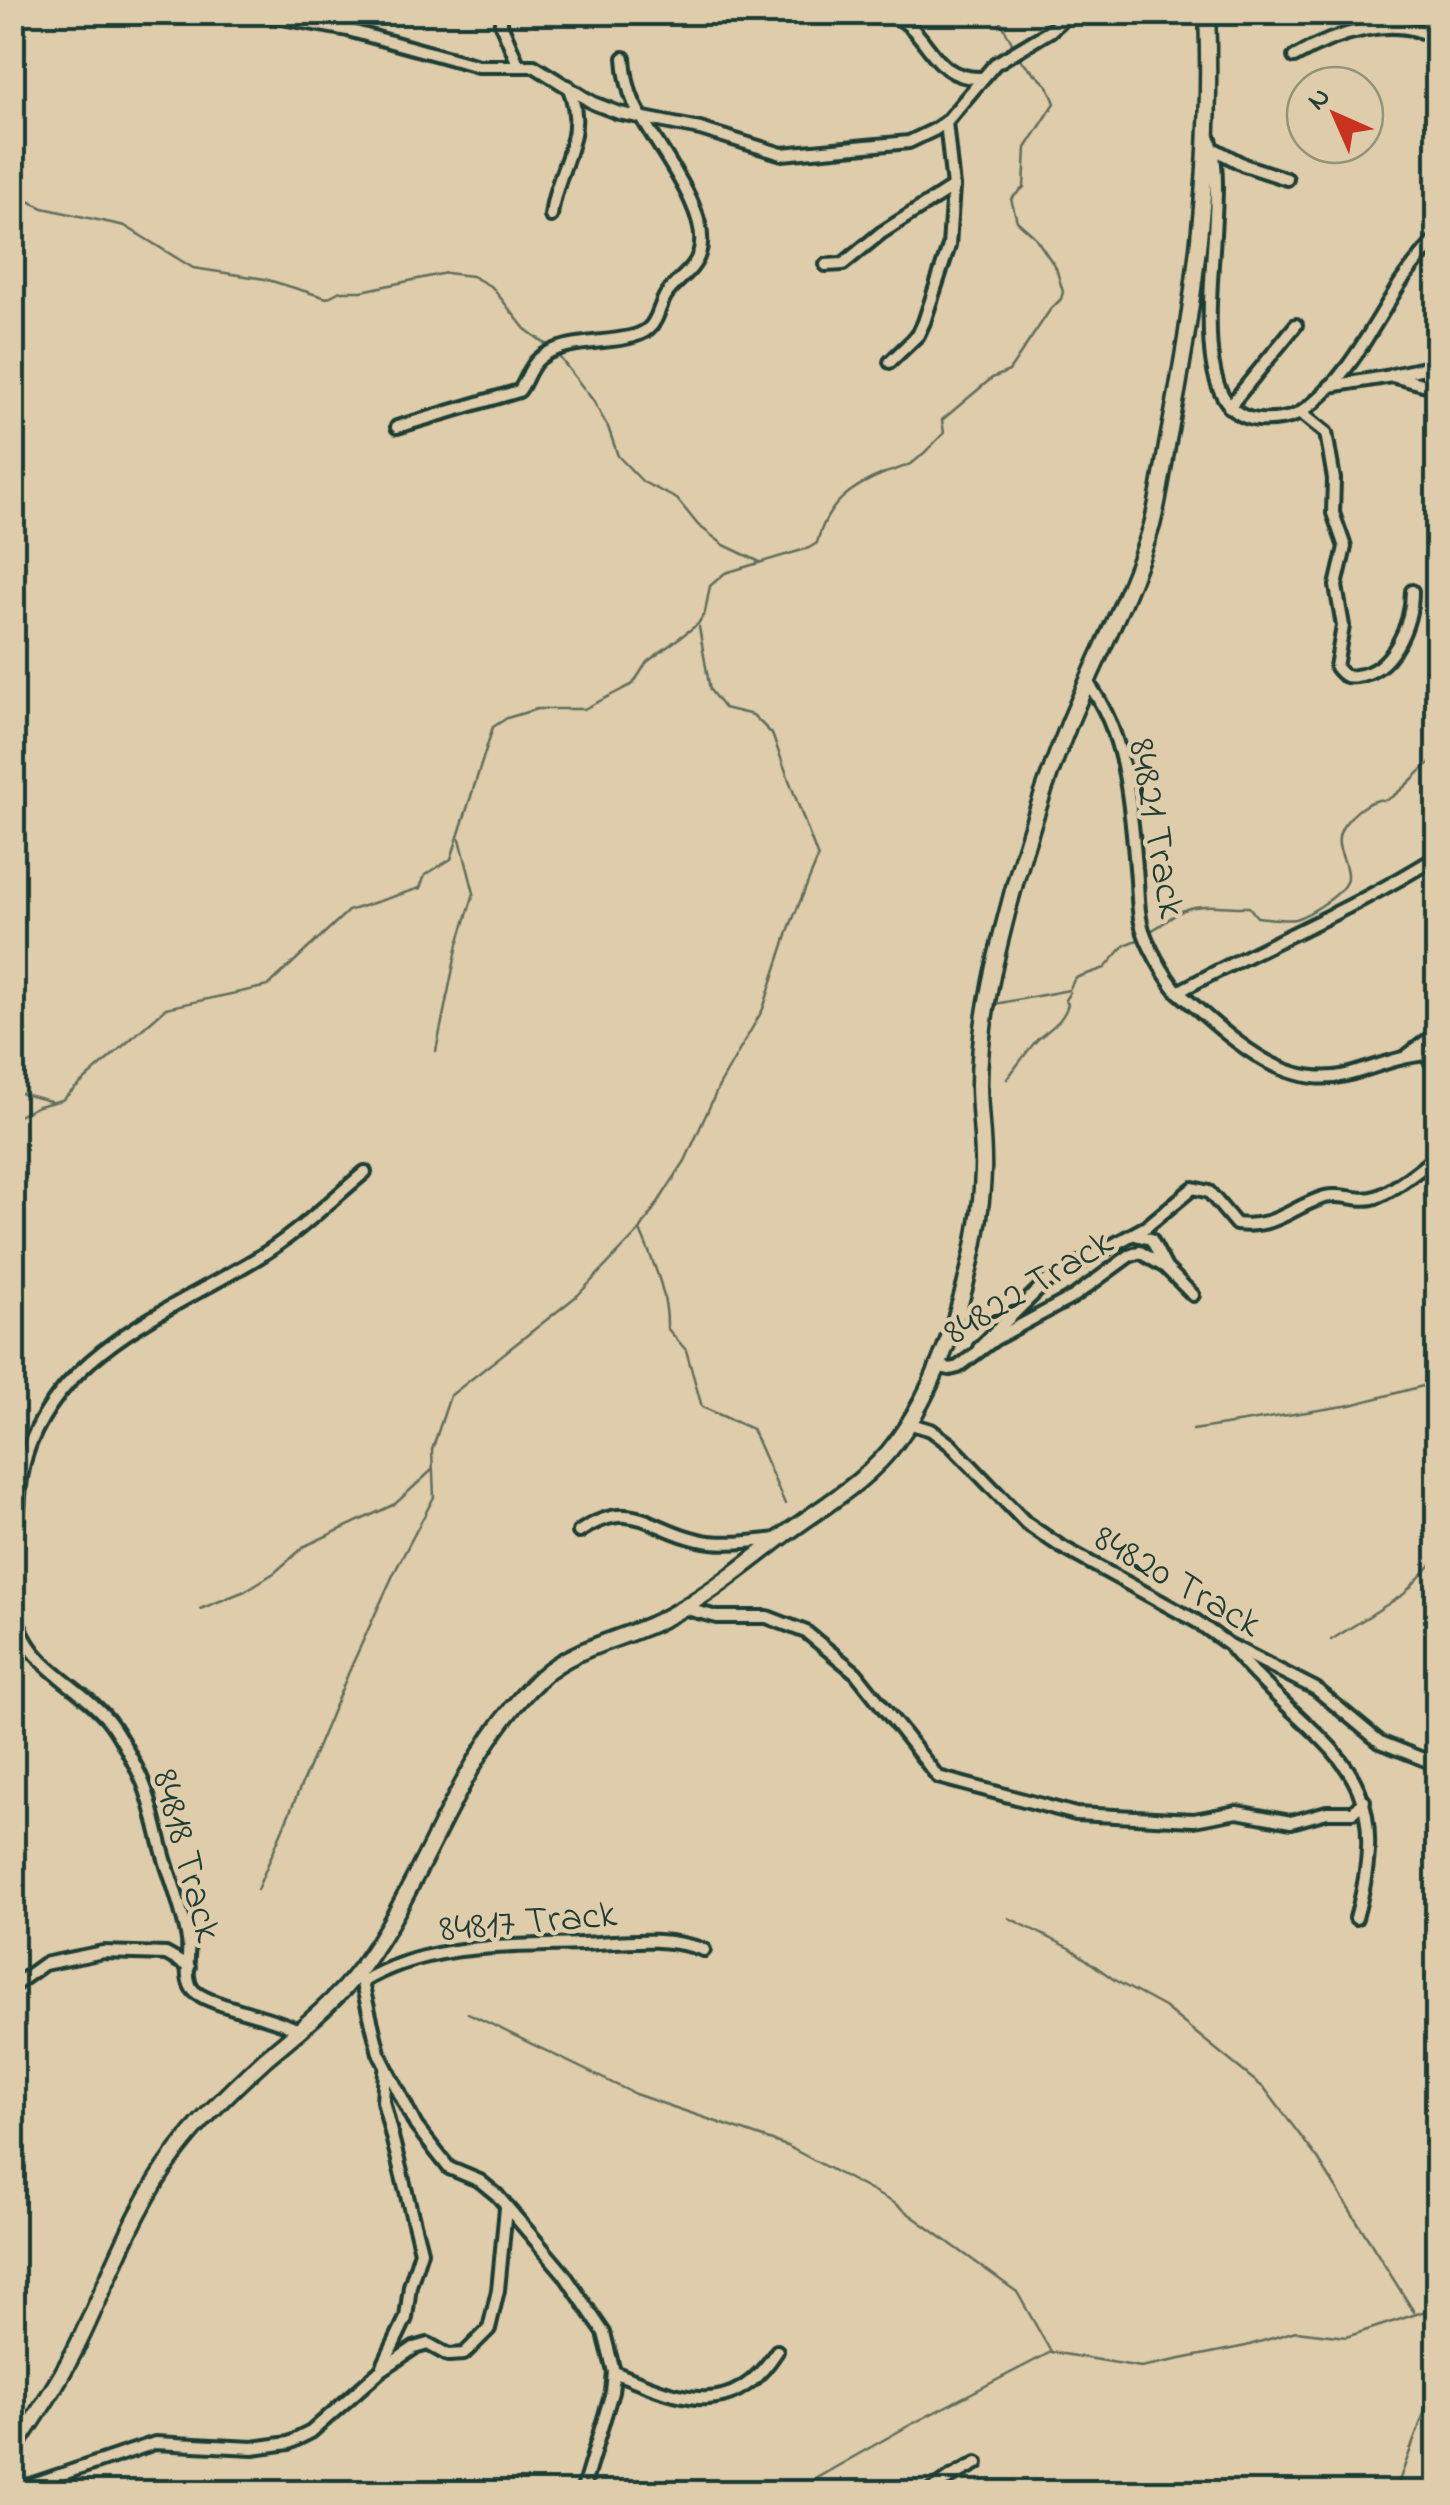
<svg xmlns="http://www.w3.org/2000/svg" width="1450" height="2505" viewBox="0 0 1450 2505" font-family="'Indie Flower',sans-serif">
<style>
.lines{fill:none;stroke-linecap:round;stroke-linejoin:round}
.stream{stroke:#606e5d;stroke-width:2.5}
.street-casing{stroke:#1f3d34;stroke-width:18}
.secondary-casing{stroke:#1f3d34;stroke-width:21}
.street{stroke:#deccaa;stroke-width:10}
.secondary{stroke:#deccaa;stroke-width:14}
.labels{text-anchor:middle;stroke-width:9;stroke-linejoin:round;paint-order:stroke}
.street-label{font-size:40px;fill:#1f3d34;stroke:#deccaa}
</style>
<rect width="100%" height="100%" fill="#deccaa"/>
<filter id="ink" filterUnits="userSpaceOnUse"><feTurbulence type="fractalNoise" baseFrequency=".01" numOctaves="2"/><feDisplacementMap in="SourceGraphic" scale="20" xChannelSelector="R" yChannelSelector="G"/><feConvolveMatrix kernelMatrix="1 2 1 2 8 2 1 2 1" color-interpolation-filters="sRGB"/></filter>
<g filter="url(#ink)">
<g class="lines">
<g class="stream">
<path d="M996,12L1014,47"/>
<path d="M12,193L43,208L125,226L193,268L265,279L327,298L340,291H362L446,273L472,276L492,287L525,329L551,348"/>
<path d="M557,354L592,399L608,427L618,456L643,482L677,499L698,525L724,545L760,562"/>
<path d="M1150,931C1162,926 1172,915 1184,910C1202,902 1229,908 1249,907L1257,917C1267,918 1286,921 1295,919C1308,915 1347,893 1347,877C1348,858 1330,846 1344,825C1351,815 1364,804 1375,801C1387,797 1379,804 1390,798C1408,787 1420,768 1438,757"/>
<path d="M995,1004L1069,990L1075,978L1105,968L1125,945L1140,939"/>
<path d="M436,1051L458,944L474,893L460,839"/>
<path d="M1007,1079C1017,1066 1026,1052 1037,1040C1050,1028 1063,1022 1068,1004L1065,1000L1070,992"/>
<path d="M12,1091L50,1101"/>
<path d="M12,1119L38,1106L62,1100L166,1008L268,986L348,911L420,888L425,875L451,859L493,727L507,718L537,709H584L633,684L647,662L698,624L705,612L710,586L725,573L809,548L817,543C827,504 850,487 885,473C895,470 907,467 915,461C925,453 935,442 944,433L942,420L992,378L1009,371L1050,310L1061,299L1063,292L1056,268L1035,237L1017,221L1011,199L1024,187L1026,148L1055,103L1048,86L1019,58"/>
<path d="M640,1230C653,1262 668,1293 667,1328L686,1350L702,1407L752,1429L785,1504"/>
<path d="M1193,1430L1351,1405L1438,1382"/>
<path d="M200,1609L245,1591L274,1573L305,1546L395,1504L432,1470"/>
<path d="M1331,1640L1404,1594L1438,1557"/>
<path d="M257,1890L351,1667L394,1573L434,1497L432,1450L450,1396L578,1295L640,1230L685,1161L719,1086L763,1009L790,926L818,858L772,734L753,715L724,708L710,690L699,627"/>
<path d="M1009,1918L1070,1948L1116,1981L1164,2007L1265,2089L1318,2159L1414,2312"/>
<path d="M468,2013L635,2094L787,2146L894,2203L1017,2292L1051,2352"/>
<path d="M792,2492L908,2426L1051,2352L1141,2367L1246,2346L1296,2331L1346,2337L1438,2307"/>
<path d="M1395,2492L1438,2375"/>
</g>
<g class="street-casing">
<g id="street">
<path d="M248,12L348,30L478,66H534L593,103L619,113L700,129L782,154L909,142L934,130L946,122L995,64L1050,31L1071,12"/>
<path d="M501,12V24L518,64"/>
<path d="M882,12C933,24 925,79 981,78"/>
<path d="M1294,57C1332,35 1398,11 1438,41"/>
<path d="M1208,135C1238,193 1167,412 1259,420C1273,421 1292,419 1303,411C1347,380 1371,329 1399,285C1410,268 1424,253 1438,237"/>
<path d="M1216,150L1244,165L1287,179"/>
<path d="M551,216C556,167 590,137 568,86"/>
<path d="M826,265L843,264L881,233L953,187"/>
<path d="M890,362L918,335L924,322L949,246L953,187L946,122"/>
<path d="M1392,375L1438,365"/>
<path d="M1330,386L1392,376L1438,388"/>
<path d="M1229,407L1296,325"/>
<path d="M1301,413L1326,433L1334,479L1333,513L1345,547L1336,586L1343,626L1336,667C1342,675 1346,678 1356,676C1392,672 1412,625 1412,591"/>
<path d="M397,427L519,391C527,381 529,367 539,359C565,335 627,347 648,329C658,321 659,306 666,295C675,281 694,271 699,254C714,212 651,141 634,103C628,89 625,74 624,58"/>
<path d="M12,635L13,634"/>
<path d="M1087,682C1126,732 1131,807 1136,868C1138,886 1137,906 1141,923C1145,942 1165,977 1178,992C1223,1030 1280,1091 1346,1075C1378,1067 1404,1053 1438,1054"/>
<path d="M1178,992C1263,945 1355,909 1438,856"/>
<path d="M1425,1054L1438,1071"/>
<path d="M1408,1055L1438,1032"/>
<path d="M1135,1235L1151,1239L1165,1266"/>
<path d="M979,1348L1047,1281L1146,1227L1193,1188L1209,1192L1236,1224C1277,1229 1292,1206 1325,1197C1343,1192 1361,1204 1379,1196C1400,1187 1419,1169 1438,1156"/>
<path d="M936,1366L950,1369L958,1367L995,1339L1073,1297L1129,1256L1140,1252L1165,1267L1193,1295"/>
<path d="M908,1423L931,1430L951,1445L1026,1523L1060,1546L1196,1621L1228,1644L1316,1689L1380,1742L1438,1765"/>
<path d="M579,1532C633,1496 650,1530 699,1540C723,1546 754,1541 779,1539"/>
<path d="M683,1608L717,1617H767L806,1632L856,1673L938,1777L1076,1814L1194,1820L1237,1812L1291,1822L1327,1812H1353L1364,1801"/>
<path d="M1232,1649C1317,1751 1400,1759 1356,1918"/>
<path d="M359,1971L379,2053L416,2126L449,2168L480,2181L497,2195L564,2274L604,2333L614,2372L612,2392L582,2492"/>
<path d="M362,1982C428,1942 507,1947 581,1944C624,1942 663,1935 704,1950"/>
<path d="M12,1987L44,1964L103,1952L166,1954L189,1967"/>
<path d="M300,2031C274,2016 212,2007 194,1991C183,1980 190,1955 188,1940C184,1917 177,1896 170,1875C157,1839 154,1801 136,1767C128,1752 120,1735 109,1721C83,1688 37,1671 21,1630C10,1604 16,1569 17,1541C18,1509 18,1474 30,1444C69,1346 176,1308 259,1257C298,1233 330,1201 365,1172"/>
<path d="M383,2366L406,2318L410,2286L421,2251L383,2101L385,2071"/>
<path d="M614,2372C680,2399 731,2422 777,2351"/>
<path d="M12,2491L155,2443L253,2448L289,2443L311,2432L380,2371L414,2348L428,2344L448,2355L464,2354L489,2329L498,2290L506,2208"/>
<path d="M930,2492L951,2477L977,2463"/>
</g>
</g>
<g class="secondary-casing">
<path id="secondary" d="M12,2453C35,2417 60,2381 79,2342C110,2278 133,2209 177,2151C202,2118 235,2086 266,2058C299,2030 334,2004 360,1969C428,1878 457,1756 541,1677C573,1648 619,1640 657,1622C705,1599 745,1565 787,1533C825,1505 869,1480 897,1441C947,1373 980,1254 983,1171C984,1142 979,1113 979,1085C979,1047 985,1008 993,971C1011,891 1038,800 1069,724C1096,658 1131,594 1152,525C1159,498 1163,469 1168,440C1196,300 1213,156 1207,12"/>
</g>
<use href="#street" class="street"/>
<use href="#secondary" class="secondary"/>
</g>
</g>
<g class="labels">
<g class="street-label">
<text transform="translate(1159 828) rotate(80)" y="14">84821 Track</text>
<text transform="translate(1027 1285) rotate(-31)" y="14">84822 Track</text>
<text transform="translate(1179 1579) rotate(30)" y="14">84820 Track</text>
<text transform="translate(189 1855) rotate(75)" y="14">84818 Track</text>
<text transform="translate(528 1919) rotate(-5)" y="14">84817 Track</text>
</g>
</g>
<rect width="1450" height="2505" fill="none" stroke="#deccaa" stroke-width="50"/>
<rect x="25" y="25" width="1400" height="2455" fill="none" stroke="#1f3d34" stroke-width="4" filter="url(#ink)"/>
<g transform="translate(1335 115) rotate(315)"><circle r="48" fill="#deccaa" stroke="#92937b" stroke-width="2.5"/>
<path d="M0-8L18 38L0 25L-18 38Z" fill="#c8321e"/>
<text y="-15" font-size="28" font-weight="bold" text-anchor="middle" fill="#1f3d34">N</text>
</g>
</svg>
